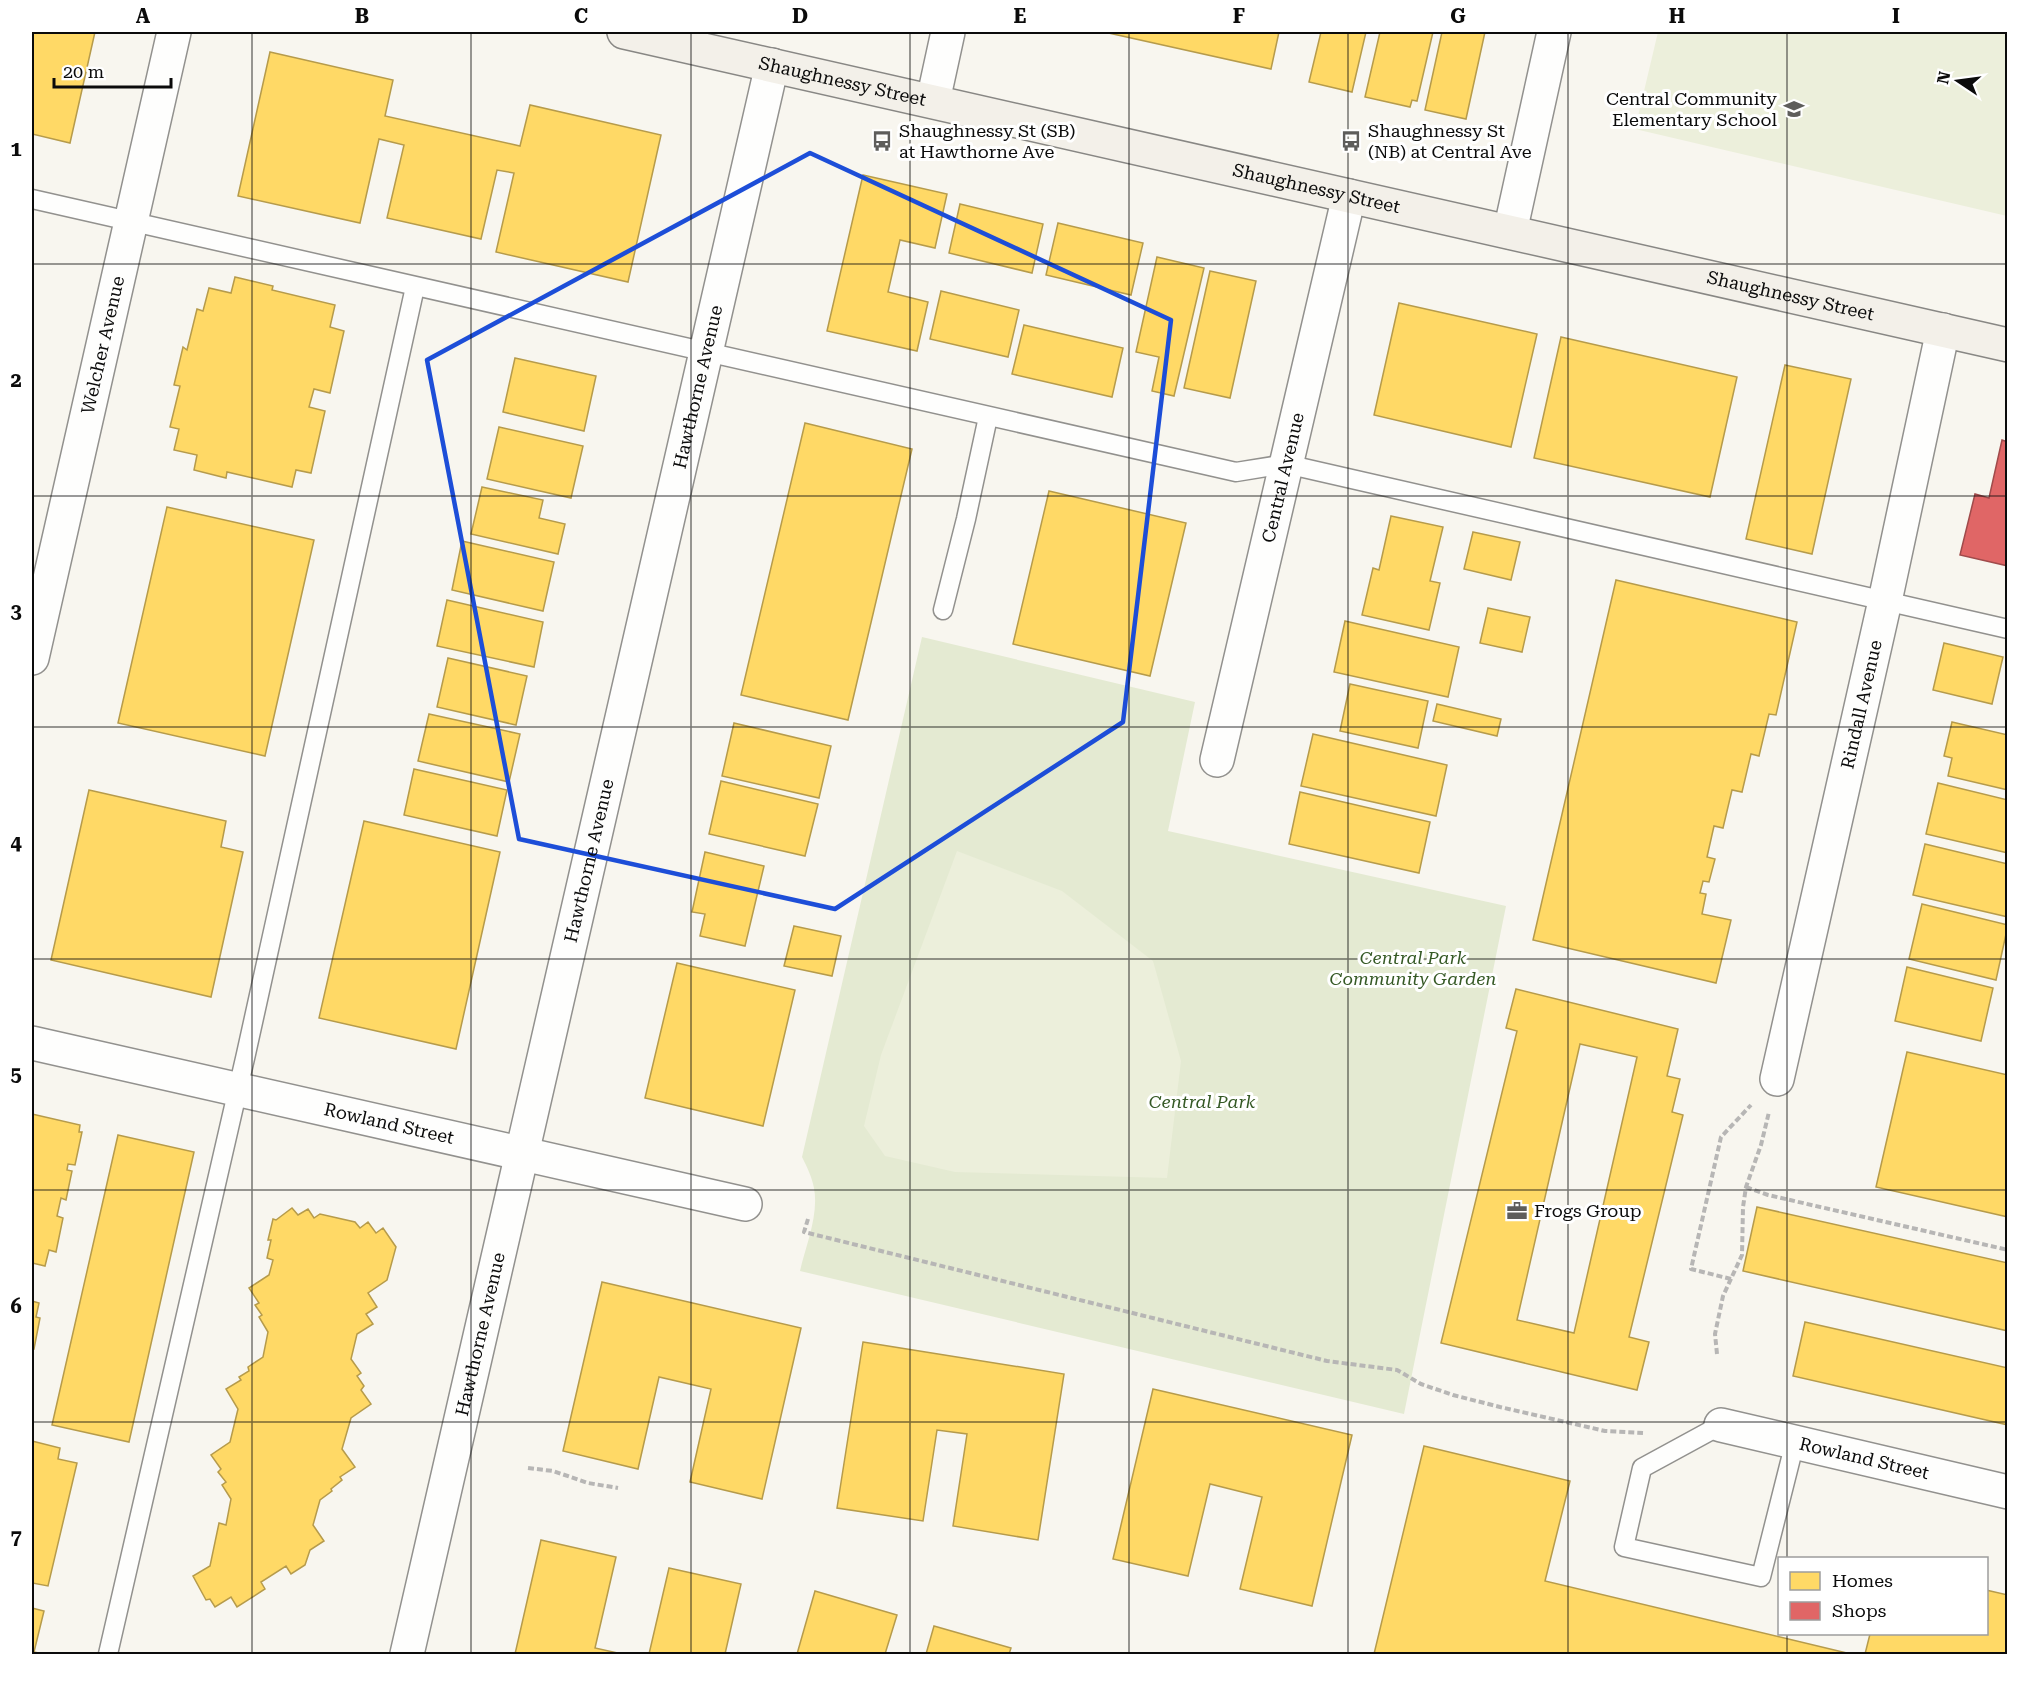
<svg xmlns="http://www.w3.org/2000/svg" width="2039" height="1686" viewBox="0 0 2039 1686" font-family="'Roboto Serif',serif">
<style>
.green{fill:#e4ead2}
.pitch{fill:#ecefdb}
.homes{fill:#ffd966;stroke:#b69b4b;stroke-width:1.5;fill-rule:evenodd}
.shops{fill:#e06666;stroke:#a04b4b;stroke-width:1.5}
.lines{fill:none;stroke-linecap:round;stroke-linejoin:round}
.lane-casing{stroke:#92918e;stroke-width:21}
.street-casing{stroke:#92918e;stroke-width:36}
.secondary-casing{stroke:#888784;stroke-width:36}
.path{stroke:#b7b6b5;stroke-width:4;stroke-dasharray:6 3;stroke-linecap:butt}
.lane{stroke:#fefefd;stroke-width:18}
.street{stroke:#fefefd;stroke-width:33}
.secondary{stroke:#f3f0e9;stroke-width:33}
.marked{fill:none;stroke:#1d4ed8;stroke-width:4.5;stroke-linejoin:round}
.grid{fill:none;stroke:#0b0b0b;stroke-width:1.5;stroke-opacity:0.55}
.labels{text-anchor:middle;stroke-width:6;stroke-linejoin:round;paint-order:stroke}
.street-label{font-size:18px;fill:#0b0b0b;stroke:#fff}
.poi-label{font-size:18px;fill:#0b0b0b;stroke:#fff;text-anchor:start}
.park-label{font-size:18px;font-style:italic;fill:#355925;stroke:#fff}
.neatline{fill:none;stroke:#0b0b0b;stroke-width:2}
.grid-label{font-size:20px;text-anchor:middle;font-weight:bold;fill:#0b0b0b}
</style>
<rect width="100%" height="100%" fill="#f8f6ef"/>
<path class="green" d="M922,637L1195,702L1168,831L1506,906L1404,1414L800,1271C806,1245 819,1215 814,1188C812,1177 807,1167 802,1157Z"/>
<g class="pitch">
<path d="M1658,32H2007V216L1635,129Z"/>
<path d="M957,851L1062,891L1153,961L1181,1061L1167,1178L955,1172L885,1156L864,1126L881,1055Z"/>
</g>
<g class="homes">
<path d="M32,32H95L70,143L32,134Z"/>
<path d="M1104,32H1279L1271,69Z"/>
<path d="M1321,32H1366L1352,92L1309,82Z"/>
<path d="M1380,32H1433L1417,101L1412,100L1410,107L1365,97Z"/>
<path d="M1442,32H1485L1466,119L1425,110Z"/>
<path d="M270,52L393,80L385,116L520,146L530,105L661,135L628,282L496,252L514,173L497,170L481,239L387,218L404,145L379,139L360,223L238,196Z"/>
<path d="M863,175L947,194L935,248L900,240L888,292L928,302L917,351L827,331Z"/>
<path d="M960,204L1043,224L1032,273L949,253Z"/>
<path d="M1058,223L1143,243L1131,295L1046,275Z"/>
<path d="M1157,257L1204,268L1174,396L1152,391L1159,357L1136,352Z"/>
<path d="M1210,271L1256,281L1230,398L1184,388Z"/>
<path d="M235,277L273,286L272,290L335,305L330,327L344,331L330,393L314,389L309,407L325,411L311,473L296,470L292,487L227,472L226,478L194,470L197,455L174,450L179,429L170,427L180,386L174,385L183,347L187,350L197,309L203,311L209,288L231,293Z"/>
<path d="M941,291L1019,310L1008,357L930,339Z"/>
<path d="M1399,303L1537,334L1511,447L1374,415Z"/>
<path d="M1024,325L1123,348L1112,397L1012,374Z"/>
<path d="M1561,337L1737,377L1710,497L1534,458Z"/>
<path d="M515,358L596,376L584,431L503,412Z"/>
<path d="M1785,365L1851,379L1812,554L1746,539Z"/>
<path d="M805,423L912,449L848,720L741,695Z"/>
<path d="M499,427L583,446L571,498L487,479Z"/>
<path d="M482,487L543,500L539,518L565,524L558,554L471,534Z"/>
<path d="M1049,491L1186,523L1150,676L1013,644Z"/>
<path d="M167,507L314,540L265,756L118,723Z"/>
<path d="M1391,516L1443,527L1430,581L1440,583L1429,630L1362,615L1373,568L1379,570Z"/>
<path d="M1473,532L1520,542L1511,580L1464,569Z"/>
<path d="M462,541L554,562L543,611L452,590Z"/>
<path d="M1616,580L1797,622L1776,715L1769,714L1759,756L1751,754L1742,792L1732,790L1723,828L1714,826L1707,857L1715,859L1709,882L1703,881L1700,893L1706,894L1702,914L1731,920L1716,983L1533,940Z"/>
<path d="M447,600L543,622L534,667L437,646Z"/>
<path d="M1488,608L1530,617L1522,652L1480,643Z"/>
<path d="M1345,621L1459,647L1448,697L1334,672Z"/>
<path d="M1944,643L2003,657L1992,704L1933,690Z"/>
<path d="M448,658L527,676L516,725L437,707Z"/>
<path d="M1350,684L1428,701L1418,748L1340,731Z"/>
<path d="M1437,704L1501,719L1497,736L1433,721Z"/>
<path d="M429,714L520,734L509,782L418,761Z"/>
<path d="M1952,722L2008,735V790L1948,776L1952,758L1944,756Z"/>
<path d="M734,723L831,746L819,798L722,776Z"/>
<path d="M1313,734L1447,765L1436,816L1301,786Z"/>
<path d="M414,769L507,790L497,836L404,815Z"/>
<path d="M721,781L818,804L805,856L709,834Z"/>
<path d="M1938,783L2008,800V853L1926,834Z"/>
<path d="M89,790L226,821L221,847L243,852L211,997L51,960Z"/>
<path d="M1300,792L1430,822L1419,873L1289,844Z"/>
<path d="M364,821L500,852L456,1049L319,1018Z"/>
<path d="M1925,844L2008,864V917L1913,895Z"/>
<path d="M705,852L764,866L745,946L700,936L705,914L692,912Z"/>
<path d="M1922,904L2008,925L1996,980L1909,959Z"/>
<path d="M794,926L841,936L832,976L784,966Z"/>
<path d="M677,963L795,990L763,1126L645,1098Z"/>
<path d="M1907,967L1993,988L1981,1041L1895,1021Z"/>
<path d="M1516,989L1678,1029L1667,1076L1680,1079L1672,1112L1683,1115L1629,1337L1649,1342L1637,1390L1441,1343L1517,1031L1506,1028ZM1580,1044L1637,1057L1574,1333L1517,1320Z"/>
<path d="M1907,1052L2008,1075V1217L1876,1187Z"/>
<path d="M32,1114L80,1125L79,1132H82L75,1165L68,1164L67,1170L72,1171L66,1200L61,1198L57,1216L63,1218L56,1252L49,1250L45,1266L32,1263Z"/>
<path d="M118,1135L194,1152L129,1442L52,1425Z"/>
<path d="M1757,1207L2008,1263V1331L1743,1271Z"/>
<path d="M292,1208L298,1215L308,1209L314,1218L320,1214L355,1222L360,1228L368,1222L376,1233L383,1228L396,1247L387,1280L368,1293L377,1307L366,1314L373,1324L357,1334L351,1359L361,1373L357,1376L364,1386L361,1390L371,1404L351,1418L342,1449L355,1467L340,1477L342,1480L331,1489L332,1491L320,1500L313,1525L324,1541L310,1550L305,1565L291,1574L286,1566L261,1582L265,1589L237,1607L231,1597L215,1607L210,1599L206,1600L193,1576L210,1566L219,1523L226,1525L231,1499L222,1485L226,1482L218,1472L221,1469L211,1455L230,1442L238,1409L226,1389L241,1380L239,1377L249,1371L248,1367L263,1357L268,1332L259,1317L262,1315L255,1305L259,1303L249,1288L269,1275L273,1260L267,1258L271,1240H268L273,1219L276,1220Z"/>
<path d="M602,1282L801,1328L762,1499L690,1482L711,1389L659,1377L638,1469L563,1451Z"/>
<path d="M32,1301L39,1303L36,1317L40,1318L34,1349L32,1348Z"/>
<path d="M1805,1322L2008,1368V1425L1793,1376Z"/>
<path d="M863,1342L1064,1374L1038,1540L953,1526L967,1434L937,1430L923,1521L837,1508Z"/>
<path d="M1153,1389L1352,1435L1312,1606L1240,1589L1262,1497L1210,1484L1188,1576L1113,1559Z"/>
<path d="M32,1441L60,1448L58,1459L77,1463L48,1586L32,1583Z"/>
<path d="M1424,1446L1570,1481L1545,1581L1851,1654H1374Z"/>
<path d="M541,1540L616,1557L595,1648L622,1654H515Z"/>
<path d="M669,1568L741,1584L725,1654H649Z"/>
<path d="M1986,1590L2008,1595V1654H1865L1870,1634H1986Z"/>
<path d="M815,1591L897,1615L885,1654H797Z"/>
<path d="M32,1608L44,1611L34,1652L43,1654H32Z"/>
<path d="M934,1626L1011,1648L1009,1654H926Z"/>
</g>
<path class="shops" d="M2002,440L2008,442V566L1960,555L1975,494L1989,498Z"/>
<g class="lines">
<g class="lane-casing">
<g id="lane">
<path d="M32,199L1236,472L1286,464L2008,629"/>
<path d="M943,610L966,519L988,417"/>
<path d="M1721,1425L1642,1468L1624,1547L1761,1577L1795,1442"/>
<path d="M108,1654L246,1054L415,287"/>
</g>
</g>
<g class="street-casing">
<g id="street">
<path d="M933,101L948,32"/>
<path d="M1510,232L1554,32"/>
<path id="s1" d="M32,658L174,32"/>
<path id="s2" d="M1217,760L1349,196"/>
<path id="s3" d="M32,1043L745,1204"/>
<path id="s4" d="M1777,1079L1885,601L1943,330"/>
<path id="s5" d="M1721,1425L2008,1492"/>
<path id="s6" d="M407,1654L772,65"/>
</g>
</g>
<g class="secondary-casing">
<g id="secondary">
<path id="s7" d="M624,32L2008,345"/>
</g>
</g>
<g class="path">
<path d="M1746,1187L1768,1195L2008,1250"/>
<path d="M808,1219L804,1232L1327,1361L1397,1370L1421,1384L1453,1395L1500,1407L1605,1431L1643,1433"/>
<path d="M1731,1279L1691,1269L1721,1137L1751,1105"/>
<path d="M1717,1354L1715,1334L1723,1296L1742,1255L1743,1207L1746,1187L1761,1145L1769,1112"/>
<path d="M528,1468L553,1471L588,1483L618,1488"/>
</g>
<use href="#lane" class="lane"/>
<use href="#street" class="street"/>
<use href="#secondary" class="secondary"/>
</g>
<path class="marked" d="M810,153L1171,320L1123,722L835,909L519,839L427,360Z"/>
<path class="grid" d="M252,32V1654M471,32V1654M691,32V1654M910,32V1654M1129,32V1654M1348,32V1654M1568,32V1654M1787,32V1558M32,264H2008M32,496H2008M32,727H2008M32,959H2008M32,1190H2008M32,1422H2008M1787,1634V1654"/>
<defs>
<g id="school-bare" transform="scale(1.62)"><path d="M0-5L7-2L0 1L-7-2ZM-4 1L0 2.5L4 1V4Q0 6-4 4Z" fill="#5e5d5b" stroke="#fff" stroke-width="2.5" paint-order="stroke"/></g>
<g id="bus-bare" transform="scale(1.62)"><path d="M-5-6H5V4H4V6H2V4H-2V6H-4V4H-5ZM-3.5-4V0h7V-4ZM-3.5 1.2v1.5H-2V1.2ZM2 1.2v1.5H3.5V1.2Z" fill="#5e5d5b" stroke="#fff" stroke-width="2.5" paint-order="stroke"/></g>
<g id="office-bare" transform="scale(1.62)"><path d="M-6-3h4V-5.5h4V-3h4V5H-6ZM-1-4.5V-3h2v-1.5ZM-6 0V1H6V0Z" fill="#5e5d5b" stroke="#fff" stroke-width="2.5" paint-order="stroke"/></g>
</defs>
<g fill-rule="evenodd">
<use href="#school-bare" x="1794" y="109"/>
<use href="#bus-bare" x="882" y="141"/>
<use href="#bus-bare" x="1351" y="141"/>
<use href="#office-bare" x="1517" y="1211"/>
</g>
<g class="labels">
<g class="street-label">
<text dy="6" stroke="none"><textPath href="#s7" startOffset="224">Shaughnessy Street</textPath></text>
<text dy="6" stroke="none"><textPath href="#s7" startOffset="710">Shaughnessy Street</textPath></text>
<text dy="6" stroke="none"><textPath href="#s7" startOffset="1196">Shaughnessy Street</textPath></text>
<text dy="6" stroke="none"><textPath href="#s1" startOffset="321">Welcher Avenue</textPath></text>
<text dy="6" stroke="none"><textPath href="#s6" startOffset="1300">Hawthorne Avenue</textPath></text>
<text dy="6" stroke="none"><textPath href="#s2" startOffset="290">Central Avenue</textPath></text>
<text dy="6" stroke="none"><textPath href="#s4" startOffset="384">Rindall Avenue</textPath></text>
<text dy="6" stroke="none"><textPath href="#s6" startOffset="814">Hawthorne Avenue</textPath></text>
<text dy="6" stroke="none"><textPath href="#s3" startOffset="366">Rowland Street</textPath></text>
<text dy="6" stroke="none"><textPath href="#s6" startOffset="328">Hawthorne Avenue</textPath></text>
<text dy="6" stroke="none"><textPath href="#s5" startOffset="147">Rowland Street</textPath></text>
</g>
<g class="poi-label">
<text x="1777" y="105" text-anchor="end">Central Community<tspan x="1777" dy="21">Elementary School</tspan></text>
<text x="899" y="137">Shaughnessy St (SB)<tspan x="899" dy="21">at Hawthorne Ave</tspan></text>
<text x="1368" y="137">Shaughnessy St<tspan x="1368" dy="21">(NB) at Central Ave</tspan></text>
<text x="1534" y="1217">Frogs Group</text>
</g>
<g class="park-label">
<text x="1413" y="964">Central Park<tspan x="1413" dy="21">Community Garden</tspan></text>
<text x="1202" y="1108">Central Park</text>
</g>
</g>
<rect width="2039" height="1686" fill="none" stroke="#ffffff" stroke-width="66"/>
<rect x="1778" y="1557" width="210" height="78" fill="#ffffff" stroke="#9d9d9d" stroke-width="1.5"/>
<rect x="1790" y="1572" width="30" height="18" fill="#ffd966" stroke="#9d9d9d" stroke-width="1.5"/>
<text x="1832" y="1587" font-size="18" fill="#0b0b0b">Homes</text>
<rect x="1790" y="1602" width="30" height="18" fill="#e06666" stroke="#9d9d9d" stroke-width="1.5"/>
<text x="1832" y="1617" font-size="18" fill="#0b0b0b">Shops</text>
<g transform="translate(1958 81) rotate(283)" stroke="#ffffff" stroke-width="4.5" paint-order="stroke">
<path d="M0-4.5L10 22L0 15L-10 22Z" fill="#0b0b0b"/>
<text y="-9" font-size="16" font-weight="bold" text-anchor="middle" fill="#0b0b0b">N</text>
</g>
<path d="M54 78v9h117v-9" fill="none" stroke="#0b0b0b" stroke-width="3"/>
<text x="63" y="78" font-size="18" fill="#0b0b0b" stroke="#ffffff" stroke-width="4.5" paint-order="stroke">20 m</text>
<rect x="33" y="33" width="1973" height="1620" class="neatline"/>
<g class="grid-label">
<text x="143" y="23">A</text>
<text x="362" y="23">B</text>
<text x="581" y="23">C</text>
<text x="800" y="23">D</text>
<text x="1020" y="23">E</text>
<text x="1239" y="23">F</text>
<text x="1458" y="23">G</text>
<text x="1677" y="23">H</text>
<text x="1896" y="23">I</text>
<text x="16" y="156">1</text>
<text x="16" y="387">2</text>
<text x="16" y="618">3</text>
<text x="16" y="850">4</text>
<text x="16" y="1081">5</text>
<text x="16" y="1313">6</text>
<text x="16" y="1544">7</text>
</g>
</svg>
